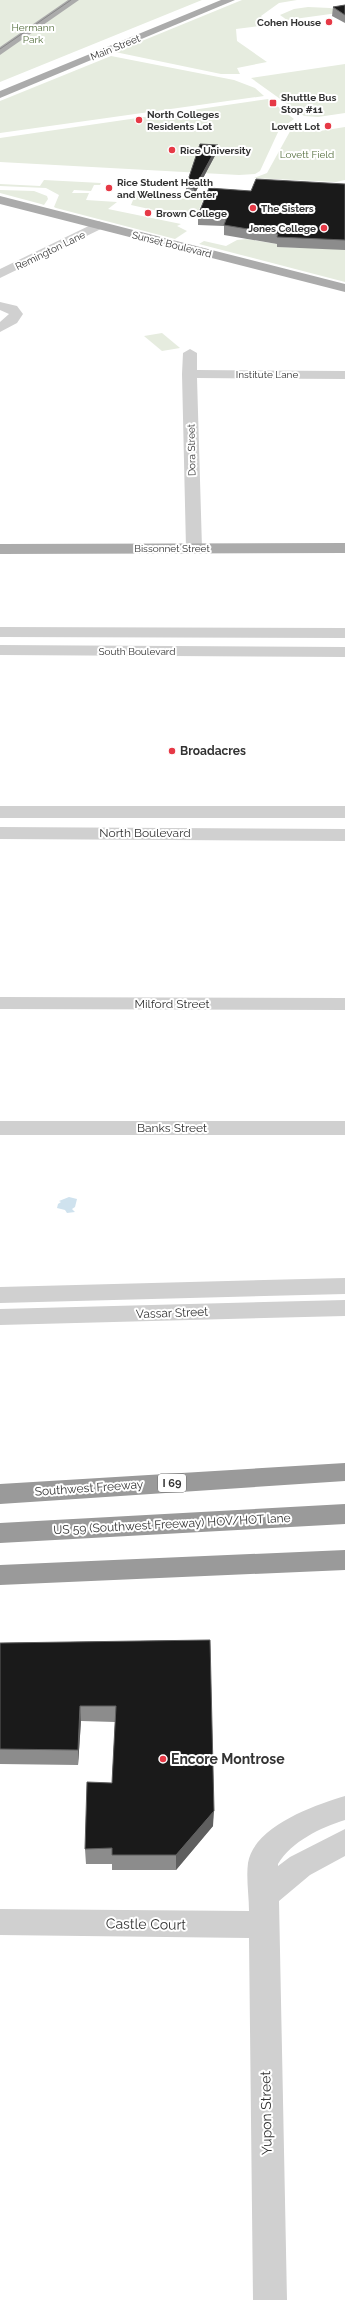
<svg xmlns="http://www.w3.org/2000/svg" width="345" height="2300" viewBox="0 0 345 2300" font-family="Raleway,sans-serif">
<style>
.green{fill:#e6ecdf}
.water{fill:#cfe2ee}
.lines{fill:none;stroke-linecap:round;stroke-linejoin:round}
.minor{fill:#d0d0d0;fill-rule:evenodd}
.major{fill:#ababab;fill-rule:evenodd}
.highway{fill:#9a9a9a;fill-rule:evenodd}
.tram{stroke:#888;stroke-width:1}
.wall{fill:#8c8c8c}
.shaded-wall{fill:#5f5f5f}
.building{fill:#1a1a1a;stroke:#5f5f5f}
.poi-dot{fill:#e63946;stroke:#fff;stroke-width:1.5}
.labels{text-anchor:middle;stroke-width:4;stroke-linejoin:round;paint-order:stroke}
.far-poi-label{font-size:10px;font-weight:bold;fill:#333;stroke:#fff;text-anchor:start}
.far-park-label{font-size:10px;fill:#56703f;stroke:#fff}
.far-street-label{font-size:10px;fill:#333;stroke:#fff}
.shield{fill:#fff;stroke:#707070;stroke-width:1}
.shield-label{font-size:11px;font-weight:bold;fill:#333}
.poi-label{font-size:12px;font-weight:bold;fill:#333;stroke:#fff;text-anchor:start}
.street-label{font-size:12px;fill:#333;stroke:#fff}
.near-poi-label{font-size:14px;font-weight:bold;fill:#333;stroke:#fff;text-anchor:start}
.near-street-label{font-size:14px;fill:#333;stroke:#fff}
</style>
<rect width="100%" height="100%" fill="#fff"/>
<g class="green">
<path d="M0,0H202L0,82Z"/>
<path d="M242,0H297L279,3L261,16L267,25L236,29L237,41L267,62L237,68L240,74H221L115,52Z"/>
<path d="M308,7L330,8L345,12L287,20L280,15L294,9Z"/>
<path d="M111,56L234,80L255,88L264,96L0,133V101Z"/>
<path d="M345,64V113L318,117L304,116L251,78Z"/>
<path d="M268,99L294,119L279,130L260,171L255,174L239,175L0,162V138Z"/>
<path d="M308,124L320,131L345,127V180L336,182L254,178L267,173L293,126Z"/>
<path d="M44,180L101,183L100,185H94L91,191L74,190L72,193H89L86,200L117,202L108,209L181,224L177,226L187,231L175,239L56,208L54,207L59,195L46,188L0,186V184L40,186Z"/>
<path d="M0,190L34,191L47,196L48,199L44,205L41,204L0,193Z"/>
<path d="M135,195L203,200L196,217L190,218L131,205Z"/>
<path d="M246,239L277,244V247L345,249V282L199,244L204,241L226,246L237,240Z"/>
<path d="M162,333L180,348L162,351L144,336Z"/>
</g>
<path class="water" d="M69,1197L77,1199L75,1207L72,1209L75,1212L67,1213L65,1210L57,1208L58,1204L61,1202L59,1201Z"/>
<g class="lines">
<g class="minor">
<path d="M99,221L105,225L103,228L0,278V269Z"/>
<path d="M0,302L17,306L23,314L17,323L0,332V322L9,314L0,310Z"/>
<path d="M190,349L197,353V370L345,371V379L197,378L202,548L200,551H188L186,548L182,374L183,353Z"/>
<path d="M0,627L345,628V638L0,637Z"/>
<path d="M0,645L345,647V657L0,655Z"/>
<rect x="0" y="806" width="345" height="12"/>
<path d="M0,827L345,829V841L0,839Z"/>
<path d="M0,997L345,998V1010L0,1009Z"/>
<rect x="0" y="1121" width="345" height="14"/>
<path d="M345,1278V1294L0,1303V1287Z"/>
<path d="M345,1300V1316L0,1325V1309Z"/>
<path d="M345,1796V1820C320,1828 292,1841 278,1864V1866L290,1857L345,1829V1856L310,1875L279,1901L287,2300H253L249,1938L0,1935V1909L249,1911C249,1896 246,1878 248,1863C254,1826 315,1805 345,1796Z"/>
</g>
<g class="major">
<path d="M68,0H79L0,55V47Z"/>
<path d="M221,0H235L0,98V91Z"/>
<path d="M0,196L345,284V292L0,204Z"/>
<path d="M345,543V553L0,554V544Z"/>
</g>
<g class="highway">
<path d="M345,1463V1481L0,1504V1484Z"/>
<path d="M345,1504V1524L0,1543V1523Z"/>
<path d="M345,1550V1570L0,1585V1565Z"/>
</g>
<path class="tram" d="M0,49L71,0"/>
</g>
<g class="wall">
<path d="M345,5V23L332,16L333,7Z"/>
<path d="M218,150L194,195L186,192V186Z"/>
<path d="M345,184V250L277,247V244L224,235V226L198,225V215L251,191Z"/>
<path d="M210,1640L213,1826L176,1870H112V1864H86L85,1849L112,1783L115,1722L81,1721L78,1765L0,1764V1643Z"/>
</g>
<g class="shaded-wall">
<path d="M218,145V150L194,195V189Z"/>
<path d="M80,1706L81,1721L78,1765V1750Z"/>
<path d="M214,1811L213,1826L176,1870V1855Z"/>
</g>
<g class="building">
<path d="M345,5V15L333,7Z"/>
<path d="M200,144L218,145L194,189L186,186Z"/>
<path d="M256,179L345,184V240L277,237L278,234L224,225L227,217L198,215L209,188L251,191Z"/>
<path d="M210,1640L214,1811L176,1855H112V1848L85,1849L87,1782L112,1783L116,1706H80L78,1750L0,1749V1643Z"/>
</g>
<g class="poi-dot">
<circle cx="329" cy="22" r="4"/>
<rect x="269" y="99" width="8" height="8" rx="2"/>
<circle cx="139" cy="120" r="4"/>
<circle cx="328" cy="126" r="4"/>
<circle cx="172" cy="150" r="4"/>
<circle cx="109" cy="188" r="4"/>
<circle cx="253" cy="208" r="4"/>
<circle cx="148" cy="213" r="4"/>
<circle cx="324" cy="228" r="4"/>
<circle cx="172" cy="751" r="4"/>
<circle cx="163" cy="1759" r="4"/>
</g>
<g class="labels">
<g class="far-poi-label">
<text x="321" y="26" text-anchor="end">Cohen House</text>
<text x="281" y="101">Shuttle Bus<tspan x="281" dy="12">Stop #11</tspan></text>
<text x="147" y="118">North Colleges<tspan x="147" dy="12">Residents Lot</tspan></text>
<text x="320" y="130" text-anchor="end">Lovett Lot</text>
<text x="180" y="154">Rice University</text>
<text x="117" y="186">Rice Student Health<tspan x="117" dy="12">and Wellness Center</tspan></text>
<text x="261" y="212">The Sisters</text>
<text x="156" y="217">Brown College</text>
<text x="316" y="232" text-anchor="end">Jones College</text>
</g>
<g class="far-park-label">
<text x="33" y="31">Hermann<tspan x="33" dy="12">Park</tspan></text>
<text x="307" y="158">Lovett Field</text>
</g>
<g class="far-street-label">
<text transform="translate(115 47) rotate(-22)" y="4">Main Street</text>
<text transform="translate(172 244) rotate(14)" y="4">Sunset Boulevard</text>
<text transform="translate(50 250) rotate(-26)" y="4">Remington Lane</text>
<text x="267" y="378">Institute Lane</text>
<text transform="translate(191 450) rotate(-91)" y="4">Dora Street</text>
<text x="172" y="552">Bissonnet Street</text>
<text x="137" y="655">South Boulevard</text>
</g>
<rect class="shield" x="158" y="1474" width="28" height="18" rx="3"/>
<g class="shield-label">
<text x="172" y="1487">I 69</text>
</g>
<g class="poi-label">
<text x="180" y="755">Broadacres</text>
</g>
<g class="street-label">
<text x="145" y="837">North Boulevard</text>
<text x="172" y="1008">Milford Street</text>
<text x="172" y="1132">Banks Street</text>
<text transform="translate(172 1313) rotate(-2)" y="4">Vassar Street</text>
<text transform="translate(89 1488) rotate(-4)" y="4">Southwest Freeway</text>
<text transform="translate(172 1524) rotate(-3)" y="4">US 59 (Southwest Freeway) HOV/HOT lane</text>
</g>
<g class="near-poi-label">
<text x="171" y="1764">Encore Montrose</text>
</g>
<g class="near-street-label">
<text transform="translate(146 1924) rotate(1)" y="5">Castle Court</text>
<text transform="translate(266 2113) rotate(-91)" y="5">Yupon Street</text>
</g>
</g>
</svg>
